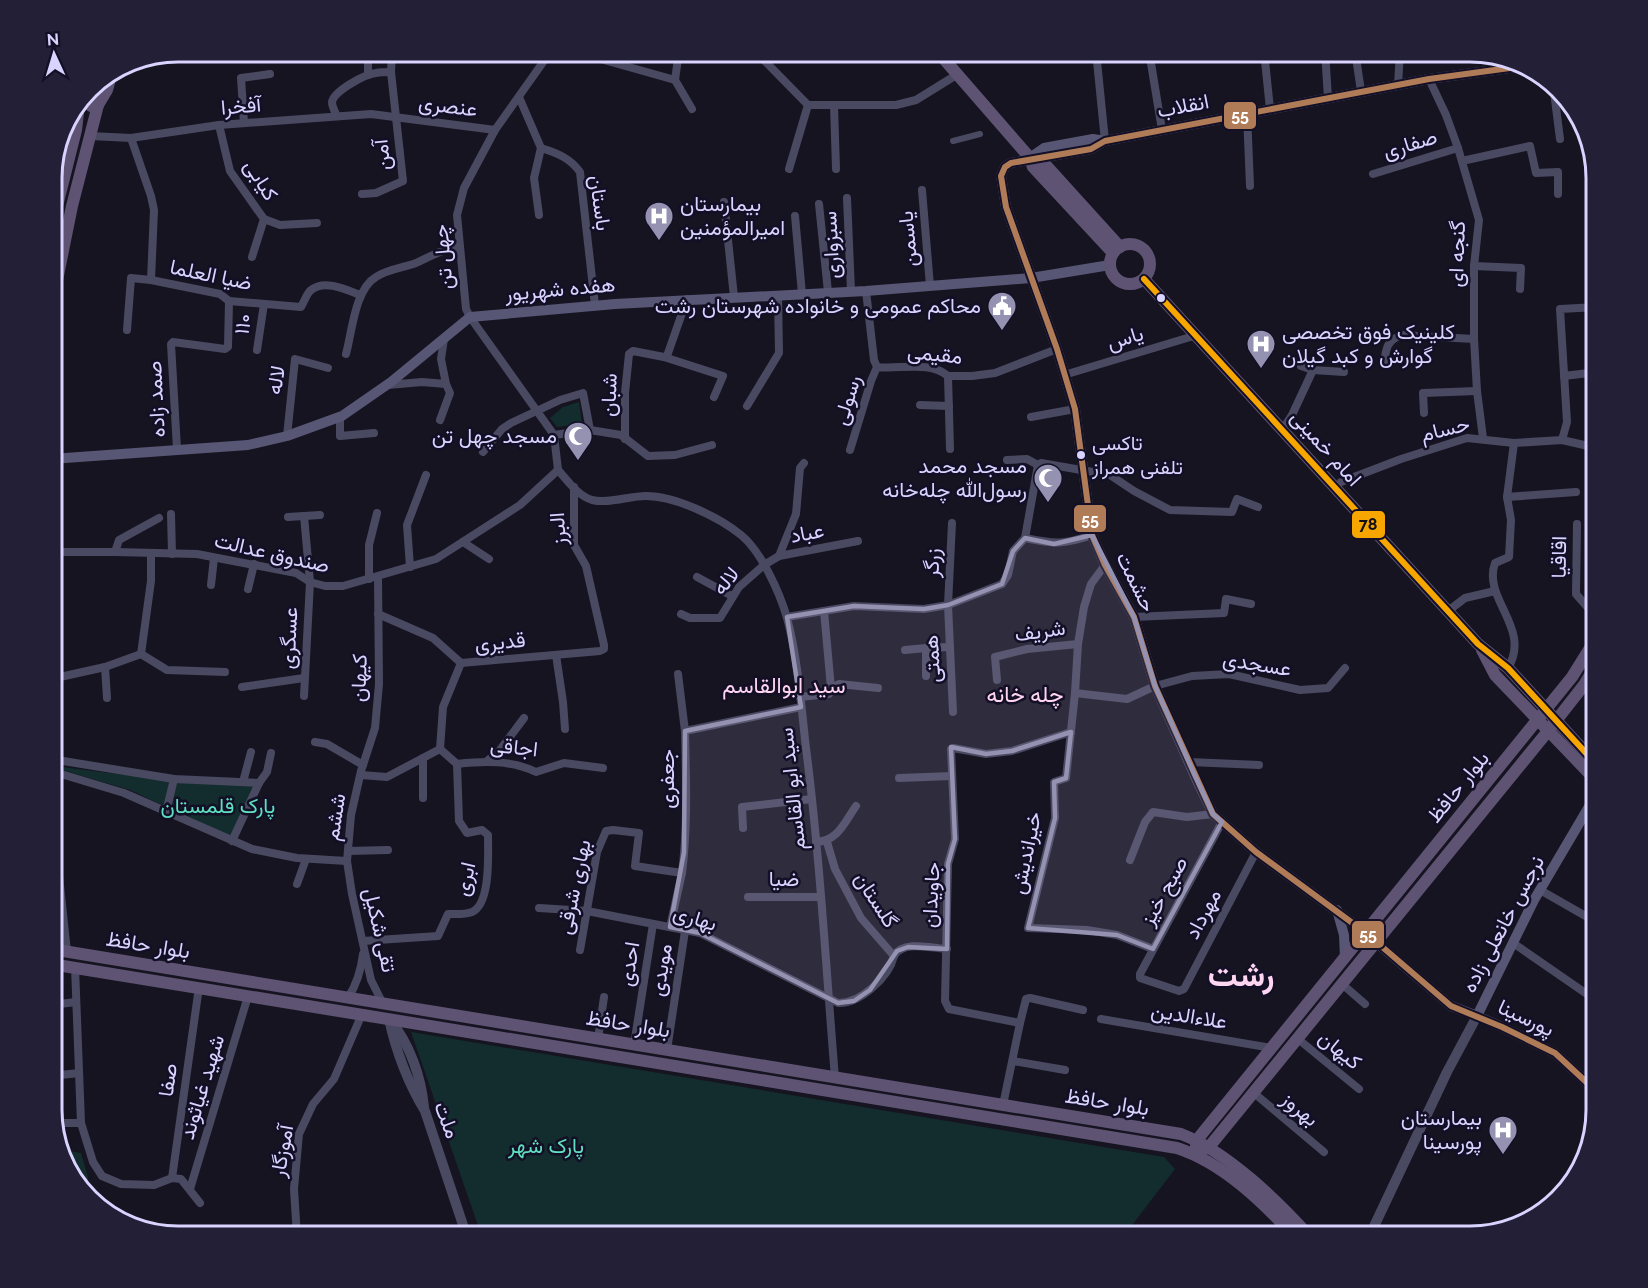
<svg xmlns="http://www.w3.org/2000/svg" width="1648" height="1288" viewBox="0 0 1648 1288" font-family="Raleway,Vazirmatn,sans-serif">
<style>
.green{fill:#132c2d}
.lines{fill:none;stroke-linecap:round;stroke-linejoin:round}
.pedestrian{stroke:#4a4962;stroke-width:6}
.minor{stroke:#4a4962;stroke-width:8}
.tertiary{stroke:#4a4962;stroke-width:10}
.secondary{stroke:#575674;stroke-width:10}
.primary{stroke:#5e5373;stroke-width:12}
.bus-1-casing{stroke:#130f26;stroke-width:10}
.bus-2-casing{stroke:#130f26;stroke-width:10}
.bus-1{stroke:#b07c57;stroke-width:6}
.bus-2{stroke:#f7a600;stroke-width:6}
.marked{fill:#9591b1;fill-opacity:0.2;stroke:#9591b1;stroke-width:4.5;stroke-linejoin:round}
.bus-dot{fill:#d9d4ff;stroke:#130f26;stroke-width:2}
.labels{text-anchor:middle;stroke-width:5;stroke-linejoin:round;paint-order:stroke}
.bus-label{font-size:20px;fill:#d9d4ff;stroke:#130f26;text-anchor:start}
.street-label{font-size:21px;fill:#d9d4ff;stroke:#130f26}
.poi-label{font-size:21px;fill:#d9d4ff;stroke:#130f26;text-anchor:end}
.park-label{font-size:21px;fill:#5fe0c0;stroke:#130f26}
.neighbourhood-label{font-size:22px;fill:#ffd6f0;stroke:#130f26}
.town-label{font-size:33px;font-weight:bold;fill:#ffd6f0;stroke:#130f26}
.rim{fill:none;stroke:#d9d4ff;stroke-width:3}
.line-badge{stroke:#130f26;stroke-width:2}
.badge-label{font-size:16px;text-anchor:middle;font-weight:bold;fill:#fff}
.pale-badge-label{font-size:16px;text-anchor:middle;font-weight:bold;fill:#111}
</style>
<rect width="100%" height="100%" fill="#161421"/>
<g class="green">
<path d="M579,402L582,424L557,427L550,418L563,407Z"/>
<path d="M62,767L166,780L257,786L230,837L130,790L62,770Z"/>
<path d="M411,1032L1164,1157L1175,1169L1123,1237H482Z"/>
<path d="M59,1145L64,1150L81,1153L88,1177L89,1197L64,1166Z"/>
</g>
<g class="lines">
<path class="pedestrian" d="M953,141L980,134"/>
<g class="minor">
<path d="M444,51H464"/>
<path d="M551,51L495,130L464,188L457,215L466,309L470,317L554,435L558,470"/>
<path d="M572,51L675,80"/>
<path d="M755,51L808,105H896L916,100L958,74"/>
<path d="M1096,51L1105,141"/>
<path d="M1149,51L1162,130"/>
<path d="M1264,51L1270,109"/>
<path d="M1325,51L1328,98"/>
<path d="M1355,51L1361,91"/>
<path d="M368,64V75"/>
<path d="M1429,79L1446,115L1458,148L1479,220L1474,266V339L1477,391L1483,438"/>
<path d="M675,80L692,109"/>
<path d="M675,80L679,51"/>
<path d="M1553,84L1560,139"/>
<path d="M1398,85L1400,51"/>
<path d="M519,97L541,148C557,153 570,158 580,172L595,305"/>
<path d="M834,105L836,169"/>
<path d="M1247,114L1250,186"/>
<path d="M337,116C335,112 332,107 332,102C334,91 365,74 376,73C381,72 386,72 391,72"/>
<path d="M244,123L241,78L270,74"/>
<path d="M219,125L230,171L264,219L252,257"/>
<path d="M90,136L131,138L219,125L371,114L495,130"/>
<path d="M131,138L151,196L154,210L151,280L220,294L229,301L301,307C304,302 307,293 311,290C325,279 347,290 360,295"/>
<path d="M1462,161L1530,146L1536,173L1558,172V194"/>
<path d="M789,169L808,105"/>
<path d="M1373,174L1458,148"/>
<path d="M922,190L930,286"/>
<path d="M362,194L376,193L403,181L391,72L392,51"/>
<path d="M847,198L851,291"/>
<path d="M724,202L734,297"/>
<path d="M819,204L828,292"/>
<path d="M539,215L534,178L541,148"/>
<path d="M795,216L802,294"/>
<path d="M264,219L280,225L317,223"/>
<path d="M1474,266L1521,268L1520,289"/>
<path d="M1591,270H1597"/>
<path d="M127,330L131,278L151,280"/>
<path d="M257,350L264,304"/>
<path d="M346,354C352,332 355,289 376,277C388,269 403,268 416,263C431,256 443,249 460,247"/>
<path d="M664,357L723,376L714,397"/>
<path d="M1384,363C1386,348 1387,340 1402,335L1474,339"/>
<path d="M1301,366L1313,370L1344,372"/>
<path d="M877,367C900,370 929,360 948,376H972L995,373L1057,349"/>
<path d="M1064,375L1197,335"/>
<path d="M948,376L950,449"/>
<path d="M1564,376L1597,372"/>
<path d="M388,385L422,382L446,384L441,359L444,339"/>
<path d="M920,405L949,406"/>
<path d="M747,406L779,353L778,295"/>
<path d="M1424,413L1423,393L1477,391"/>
<path d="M340,417V436L374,433"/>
<path d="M1031,417L1075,409"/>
<path d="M440,420L450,393L446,384"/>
<path d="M1283,429L1292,415L1313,370"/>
<path d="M554,435L590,430L621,435L648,456L675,455L712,445"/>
<path d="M287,436L295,359L328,368"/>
<path d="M625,439V393L629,354L633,351L664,357L667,356L687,299"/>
<path d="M1562,440L1567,422L1560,309L1597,307"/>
<path d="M177,449L171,344L173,342L225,349L228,347L229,301"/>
<path d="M850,450L871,381L877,367L874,360L866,291"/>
<path d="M483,452L502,429L511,423L560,400L583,393L590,430"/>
<path d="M1007,460L1027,459L1038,465"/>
<path d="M1038,465L1041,463L1110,475L1134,491L1170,510L1232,512L1237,499L1258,507"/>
<path d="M558,470C567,480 578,496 592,500C610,504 628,496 646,496C675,496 719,517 741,535C761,551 780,593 787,618C798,659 801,705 806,748C820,857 826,968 835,1078"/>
<path d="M1341,482L1401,459L1467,438L1514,443L1562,440L1597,448"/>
<path d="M1507,497L1576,492"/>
<path d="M171,514L172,554"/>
<path d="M304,516L310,582L304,696"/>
<path d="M288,517L320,515"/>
<path d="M952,523L948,605L953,712"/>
<path d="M1577,524L1576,594L1597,618"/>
<path d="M1025,538L1038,465"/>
<path d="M1025,538C1054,544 1063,545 1092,535"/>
<path d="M463,542L489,559"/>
<path d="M51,552H115L197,554L296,573L310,582L325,586H343L436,559L520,505L558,470"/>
<path d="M115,552L119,540L159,518"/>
<path d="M779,556L796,514L800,468L804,463"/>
<path d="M1105,565L1091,584L1084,607L1078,644L1075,693L1066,778L1054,782L1055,818L1028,928L1087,930L1117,935L1153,949"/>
<path d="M410,567L407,525L426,475"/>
<path d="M378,577L379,684L375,728L361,771L351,815L347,861L352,894L371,980L383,1004"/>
<path d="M697,577L732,596"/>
<path d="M369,579V545L377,513"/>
<path d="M211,585L214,558"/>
<path d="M248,589L254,564"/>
<path d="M824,611L831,688"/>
<path d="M1448,611L1465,598L1495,591"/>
<path d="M378,614L433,638L461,663L600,651L604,649V645L586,566L574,545V487"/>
<path d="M681,614L690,618H720L739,587L764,565L779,556L858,541"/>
<path d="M787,617L854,606L924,609L948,605L1002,584L1008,575L1013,551L1025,538"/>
<path d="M1134,617L1224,613L1226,599L1251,604"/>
<path d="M905,650L926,648"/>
<path d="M141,654L151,581V553"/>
<path d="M141,654L167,670L225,672"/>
<path d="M556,655L563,702L565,729"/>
<path d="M105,667L107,698"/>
<path d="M1508,668C1532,628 1482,599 1495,563L1509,557L1511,520L1507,497L1514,443"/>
<path d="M678,674L685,731"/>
<path d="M926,676V648L950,647"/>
<path d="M51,679L105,667L141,654"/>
<path d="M997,680L995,657L1027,649L1078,644"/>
<path d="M242,687L304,678"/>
<path d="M1075,693L1127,699L1155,686L1192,676L1229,674L1300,690L1328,688L1345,668"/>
<path d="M800,697L829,694L831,688L839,684L878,688"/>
<path d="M51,738L59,677"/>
<path d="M315,742L327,744L363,765"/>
<path d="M440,749L443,707L461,663"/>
<path d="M423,758V798"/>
<path d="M51,759L174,779L259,783"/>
<path d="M487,761L500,750L524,718"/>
<path d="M1190,762L1259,765"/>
<path d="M51,771L124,793L252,849L297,858L347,861"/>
<path d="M361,775L387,777L440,749L457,764C484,761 511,760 536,772L564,763L603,768"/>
<path d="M899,778L952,776"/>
<path d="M243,782L251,752"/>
<path d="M51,800L67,952"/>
<path d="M166,812L174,779"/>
<path d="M1222,822L1140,974V978L1179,991L1184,989L1256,852"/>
<path d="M743,828L742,807L812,799"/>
<path d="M232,841L259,783L267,772L271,753"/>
<path d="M816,842C838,841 844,823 856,806"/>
<path d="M827,842L835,869L861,918L894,956C903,940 932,948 947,949"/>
<path d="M348,851L388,850"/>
<path d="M1130,860L1145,822L1153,812L1187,817L1213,814"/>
<path d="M297,884L306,859"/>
<path d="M1540,890L1589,918"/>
<path d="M748,897H820"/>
<path d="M539,908L587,911L700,933L838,1003C860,1004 889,977 894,956"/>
<path d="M670,927L682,873"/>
<path d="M363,941L438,936L448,914C456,914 464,915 472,912C491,904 488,853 488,835L482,830L467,833L459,821L457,764"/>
<path d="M1513,943L1597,1001"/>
<path d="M580,950L597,852L606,831L613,830L639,833L635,866L682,873C688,826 686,778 685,731L801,707"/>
<path d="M75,967L81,1123L93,1162L102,1176L121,1184L154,1185L172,1178L181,1179L200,1203"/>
<path d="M1342,984L1365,1004"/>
<path d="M348,998C357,984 361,971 363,954"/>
<path d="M51,1005L76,1002"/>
<path d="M1101,1019L1272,1048"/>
<path d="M1020,1023L1026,999L1030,998L1083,1010"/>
<path d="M598,1039L604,997"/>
<path d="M1298,1039L1359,1089"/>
<path d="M634,1045L653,924"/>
<path d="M667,1050L685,931"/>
<path d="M1013,1061L1065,1070"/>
<path d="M51,1076L79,1073"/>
<path d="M1254,1093L1324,1152"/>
<path d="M1003,1105L1020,1023L949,1009L945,1001L948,864L955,839L951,749L953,748L986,754L1012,751L1071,732"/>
<path d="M53,1123H81"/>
<path d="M172,1178L199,987"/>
<path d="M190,1189L248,996"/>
<path d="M297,1237L294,1189L299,1134L313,1104L334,1079L362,1014"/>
</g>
<g class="tertiary">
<path d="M389,1019C396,1051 408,1083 425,1111L467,1237"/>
<path d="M390,1020C410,1044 421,1077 424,1107"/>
<path d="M1369,1237L1447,1072L1477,1016L1502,1027L1555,1053L1597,1092"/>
</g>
<g class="secondary">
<path d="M1031,157L1044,148L1093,139L1105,141"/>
<path d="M51,459L248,445L287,436L342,416L391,382L470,317L615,304L866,291L1031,278L1110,265"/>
<path d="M1337,910L1344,935L1345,958"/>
<path d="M1366,933L1256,852L1213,814L1195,776L1155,686L1134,617L1105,565L1092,535L1075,409L1057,349L1006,207L1001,176L1005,167L1011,163L1091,149L1105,141L1429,79L1517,67"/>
<path d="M1376,942L1451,1006L1477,1016L1534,900L1597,793"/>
</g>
<g class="primary">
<path d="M937,51L1030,158L1033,167L1113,253"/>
<path d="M91,106L98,105L107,90L112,72"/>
<path d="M1030,158L1043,162L1120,247"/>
<path d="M51,230L76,130L79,104"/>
<circle cx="1130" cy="264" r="20"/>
<path d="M1144,279L1478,644L1508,668L1597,765"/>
<path d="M51,310L72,206L98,105"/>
<path d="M1482,650L1495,675L1588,772L1597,777"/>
<path d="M51,949L1181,1134C1226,1151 1278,1201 1310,1237"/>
<path d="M51,964L1177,1148C1223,1163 1263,1202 1295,1237"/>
<path d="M1196,1146L1197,1140L1205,1130L1572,677L1597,637"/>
<path d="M1203,1150L1209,1147L1544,736L1584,685L1597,664"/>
</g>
<g class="bus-1-casing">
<path id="bus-1" d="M1517,67L1429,79L1105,141L1091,149L1011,163L1005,167L1001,176L1006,207L1057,349L1075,409L1092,535L1105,565L1134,617L1155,686L1213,814L1256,852L1366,933L1451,1006L1502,1027L1555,1053L1597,1092"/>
</g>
<g class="bus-2-casing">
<path id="bus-2" d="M1144,279L1478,644L1508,668L1597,765"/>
</g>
<use href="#bus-1" class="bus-1"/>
<use href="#bus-2" class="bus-2"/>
</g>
<path class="marked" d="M1092,535L1134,617L1155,686L1195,776L1213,814L1222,822L1153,949L1117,935L1028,928L1055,818L1054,782L1066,778L1071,732L1012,751L986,754L951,747L955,839L948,864L947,949L908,947L897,951L870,990L854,1001L838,1003L700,933L670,927L684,852L685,731L801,707L787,617L854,606L924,609L948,605L1002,584L1013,551L1025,538L1054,544Z"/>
<defs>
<g id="hospital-pin" transform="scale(1.5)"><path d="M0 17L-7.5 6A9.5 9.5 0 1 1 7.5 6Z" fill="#9591b1" stroke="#130f26"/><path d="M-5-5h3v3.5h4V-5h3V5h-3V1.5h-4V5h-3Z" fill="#fff"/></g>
<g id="civic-pin" transform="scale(1.5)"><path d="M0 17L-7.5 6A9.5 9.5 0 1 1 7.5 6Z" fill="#9591b1" stroke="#130f26"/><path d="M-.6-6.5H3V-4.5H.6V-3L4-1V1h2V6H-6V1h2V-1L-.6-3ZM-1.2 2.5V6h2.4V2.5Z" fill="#fff"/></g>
<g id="mosque-pin" transform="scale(1.5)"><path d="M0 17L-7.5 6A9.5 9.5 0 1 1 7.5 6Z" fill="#9591b1" stroke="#130f26"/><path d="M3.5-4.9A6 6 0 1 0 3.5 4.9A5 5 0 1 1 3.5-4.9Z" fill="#fff"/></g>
</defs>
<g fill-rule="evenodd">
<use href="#hospital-pin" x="659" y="216"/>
<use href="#civic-pin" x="1002" y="306"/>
<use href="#hospital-pin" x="1261" y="344"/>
<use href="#mosque-pin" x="578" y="436"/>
<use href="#mosque-pin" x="1048" y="478"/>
<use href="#hospital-pin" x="1503" y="1130"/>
</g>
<g class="bus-dot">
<circle cx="1161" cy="298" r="5"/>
<circle cx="1081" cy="455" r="5"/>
</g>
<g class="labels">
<g class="bus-label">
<text x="1092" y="450">تاکسی<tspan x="1092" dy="24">تلفنی همراز</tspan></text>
</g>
<g class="street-label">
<text transform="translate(241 106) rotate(-5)" y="7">آفخرا</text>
<text transform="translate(448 106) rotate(7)" y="7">عنصری</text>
<text transform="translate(1183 106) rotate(-11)" y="7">انقلاب</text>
<text transform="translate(1410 144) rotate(-17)" y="7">صفاری</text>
<text transform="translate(382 155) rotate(-96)" y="7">آمن</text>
<text transform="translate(261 180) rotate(58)" y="7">کیابی</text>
<text transform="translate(600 203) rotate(82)" y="7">باستان</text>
<text transform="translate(908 239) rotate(-95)" y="7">یاسمن</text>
<text transform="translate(831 245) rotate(-93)" y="7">سبزواری</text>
<text transform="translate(1457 254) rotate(-88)" y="7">گنجه ای</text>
<text transform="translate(443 257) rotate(-95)" y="7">چهل تن</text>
<text transform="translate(211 275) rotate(12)" y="7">ضیا العلما</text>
<text transform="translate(560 289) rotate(-5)" y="7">هفده شهریور</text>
<text transform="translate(243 324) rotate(-81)" y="7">۱۱۰</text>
<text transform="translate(1125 338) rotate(-17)" y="7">یاس</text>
<text transform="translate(935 354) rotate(6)" y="7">مقیمی</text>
<text transform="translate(276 380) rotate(-80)" y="7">لاله</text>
<text transform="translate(609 395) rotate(-88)" y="7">شبان</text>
<text transform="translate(156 399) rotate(-93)" y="7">صمد زاده</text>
<text transform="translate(847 400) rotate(-73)" y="7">رسولی</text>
<text transform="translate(1445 429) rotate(-14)" y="7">حسام</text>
<text transform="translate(1326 448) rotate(48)" y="7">امام خمینی</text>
<text transform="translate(558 529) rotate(-94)" y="7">البرز</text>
<text transform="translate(807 533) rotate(-11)" y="7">عباد</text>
<text transform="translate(272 553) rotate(13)" y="7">صندوق عدالت</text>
<text transform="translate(1559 557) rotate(-89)" y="7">اقاقیا</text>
<text transform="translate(932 563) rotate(-87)" y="7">زرگر</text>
<text transform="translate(726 581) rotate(-50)" y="7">لاله</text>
<text transform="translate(1136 582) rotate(64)" y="7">حشمت</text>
<text transform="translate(1040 631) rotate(-8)" y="7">شریف</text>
<text transform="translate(289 638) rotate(-87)" y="7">عسگری</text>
<text transform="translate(500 642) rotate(-5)" y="7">قدیری</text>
<text transform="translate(932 659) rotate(-93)" y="7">همتی</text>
<text transform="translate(1257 664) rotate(9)" y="7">عسجدی</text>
<text transform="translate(359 678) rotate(-88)" y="7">کیهان</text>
<text transform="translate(514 747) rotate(6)" y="7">اجاقی</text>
<text transform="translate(667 779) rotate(-90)" y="7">جعفری</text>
<text transform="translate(1458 787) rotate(-51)" y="7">بلوار حافظ</text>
<text transform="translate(792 789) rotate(-96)" y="7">سید ابو القاسم</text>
<text transform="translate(335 817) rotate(-81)" y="7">ششم</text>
<text transform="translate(1026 853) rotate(-78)" y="7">خیراندیش</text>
<text transform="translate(465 879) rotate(-77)" y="7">ابری</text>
<text x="784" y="886">ضیا</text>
<text transform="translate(574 887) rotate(-78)" y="7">بهاری شرقی</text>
<text transform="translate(1164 891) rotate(-61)" y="7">صبح خیز</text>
<text transform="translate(931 895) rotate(-87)" y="7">جاویدان</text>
<text transform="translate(876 900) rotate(57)" y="7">گلستان</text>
<text transform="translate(1203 914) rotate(-62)" y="7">مهرداد</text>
<text transform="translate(695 918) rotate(17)" y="7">بهاری</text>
<text transform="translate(1503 924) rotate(-62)" y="7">نرجس خانعلی زاده</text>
<text transform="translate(380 930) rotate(77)" y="7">تقی شکیل</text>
<text transform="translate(148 945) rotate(9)" y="7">بلوار حافظ</text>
<text transform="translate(629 964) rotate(-81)" y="7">احدی</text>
<text transform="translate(661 970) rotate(-81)" y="7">مویدی</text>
<text transform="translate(1189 1016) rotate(9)" y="7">علاءالدین</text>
<text transform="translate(1526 1018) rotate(25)" y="7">پورسینا</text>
<text transform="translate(628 1024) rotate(9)" y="7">بلوار حافظ</text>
<text transform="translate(1340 1050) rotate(39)" y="7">کیهان</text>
<text transform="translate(168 1080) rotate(-82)" y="7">صفا</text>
<text transform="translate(202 1087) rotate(-73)" y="7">شهید غیاثوند</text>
<text transform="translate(1107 1102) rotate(9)" y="7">بلوار حافظ</text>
<text transform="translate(1300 1109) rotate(40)" y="7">بهروز</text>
<text transform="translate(447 1120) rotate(69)" y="7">ملت</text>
<text transform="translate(282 1151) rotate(-80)" y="7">آموزگار</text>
</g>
<g class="poi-label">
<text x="680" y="211" text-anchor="start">بیمارستان<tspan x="680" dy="24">امیرالمؤمنین</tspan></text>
<text x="981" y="313">محاکم عمومی و خانواده شهرستان رشت</text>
<text x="1282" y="339" text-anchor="start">کلینیک فوق تخصصی<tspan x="1282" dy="24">گوارش و کبد گیلان</tspan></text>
<text x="557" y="443">مسجد چهل تن</text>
<text x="1027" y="473">مسجد محمد<tspan x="1027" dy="24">رسول‌‌الله چله‌خانه</tspan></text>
<text x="1482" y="1125">بیمارستان<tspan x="1482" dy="24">پورسینا</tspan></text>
</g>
<g class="park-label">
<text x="218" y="813">پارک قلمستان</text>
<text x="546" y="1153">پارک شهر</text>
</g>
<g class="neighbourhood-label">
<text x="784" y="693">سید ابوالقاسم</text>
<text x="1025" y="702">چله خانه</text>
</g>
<g class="town-label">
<text x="1241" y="986">رشت</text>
</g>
</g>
<path d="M0 0H1648V1288H0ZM178 62H1470A116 116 0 0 1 1586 178V1110A116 116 0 0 1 1470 1226H178A116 116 0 0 1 62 1110V178A116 116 0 0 1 178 62Z" fill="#231f37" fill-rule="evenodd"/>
<path class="rim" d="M178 62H1470A116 116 0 0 1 1586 178V1110A116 116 0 0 1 1470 1226H178A116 116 0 0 1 62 1110V178A116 116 0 0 1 178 62Z"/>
<g class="line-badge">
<rect x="1223" y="101" width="34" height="29" rx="6" fill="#b07c57"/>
<rect x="1073" y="504" width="34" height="29" rx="6" fill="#b07c57"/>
<rect x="1351" y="510" width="35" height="29" rx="6" fill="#f7a600"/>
<rect x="1351" y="920" width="34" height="29" rx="6" fill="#b07c57"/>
</g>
<g class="badge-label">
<text x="1240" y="121">55</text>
<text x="1090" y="525">55</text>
<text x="1368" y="940">55</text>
</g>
<g class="pale-badge-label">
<text x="1368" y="530">78</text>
</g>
<g transform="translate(54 54) rotate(356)" stroke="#130f26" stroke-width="4.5" paint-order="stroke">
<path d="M0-4.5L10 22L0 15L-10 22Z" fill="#d9d4ff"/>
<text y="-9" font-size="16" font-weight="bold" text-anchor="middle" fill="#d9d4ff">N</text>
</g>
</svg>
